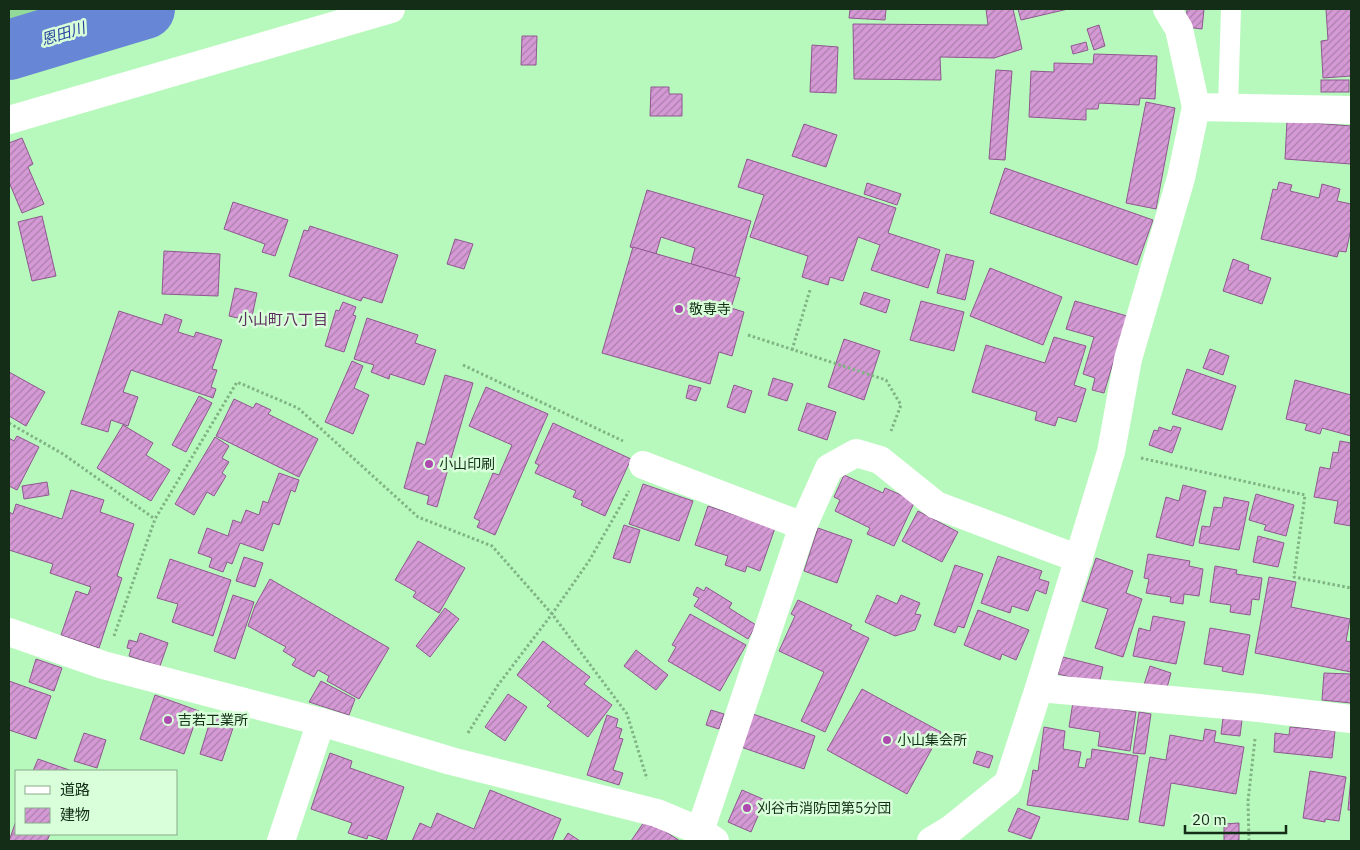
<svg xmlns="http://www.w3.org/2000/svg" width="1360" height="850" viewBox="0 0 1360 850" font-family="'IBM Plex Sans','Noto Sans JP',sans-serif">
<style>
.grass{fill:url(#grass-tufts)}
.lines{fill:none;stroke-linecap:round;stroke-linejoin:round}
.river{stroke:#6786d6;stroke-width:60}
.building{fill:url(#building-hatch);stroke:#8f588f}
.path{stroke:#80b484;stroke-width:3;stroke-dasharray:2.5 2.5;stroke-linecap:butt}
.service{stroke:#fff;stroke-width:20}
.minor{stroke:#fff;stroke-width:28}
.poi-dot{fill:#ad49af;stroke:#d8ffda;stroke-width:2}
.labels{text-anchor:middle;stroke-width:5;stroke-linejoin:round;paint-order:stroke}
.poi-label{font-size:14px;fill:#132d16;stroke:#d8ffda;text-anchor:start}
.water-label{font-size:15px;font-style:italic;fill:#233e9c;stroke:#d8ffda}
.neighbourhood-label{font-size:15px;fill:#5b2b5c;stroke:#d8ffda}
</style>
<defs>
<pattern id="grass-tufts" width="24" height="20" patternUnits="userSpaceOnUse" patternTransform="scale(1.25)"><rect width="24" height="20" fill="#93d99a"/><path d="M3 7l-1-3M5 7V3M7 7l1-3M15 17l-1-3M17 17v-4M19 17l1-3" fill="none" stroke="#7ebb84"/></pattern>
<pattern id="building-hatch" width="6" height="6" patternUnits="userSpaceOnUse" patternTransform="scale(1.25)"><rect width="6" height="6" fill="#d59ad5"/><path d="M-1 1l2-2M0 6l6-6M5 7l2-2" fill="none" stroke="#ac7eac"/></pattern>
</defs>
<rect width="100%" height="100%" fill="#b7f9bc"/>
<path class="grass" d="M9,9H52L9,22Z"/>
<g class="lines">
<path class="river" d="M9,50L145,9"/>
</g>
<g class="building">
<path d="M850,9H886L885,20L849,18Z"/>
<path d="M986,9H1013L1022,49L994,58L940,57L941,80L854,79L853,24L988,25Z"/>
<path d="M1018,9H1068L1021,20Z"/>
<path d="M1187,9H1204L1202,29L1186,27Z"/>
<path d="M1326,9H1351V76L1323,78L1321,41L1328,40Z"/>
<path d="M1099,25L1105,46L1094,50L1087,29Z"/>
<path d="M522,36H537L536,65H521Z"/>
<path d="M1086,42L1088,50L1073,54L1071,46Z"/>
<path d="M812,45L838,47L836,93L810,92Z"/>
<path d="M1094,54L1157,56L1155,99L1140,98L1139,105L1099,103L1098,109H1086V120L1029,117L1031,71L1054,72V63L1093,64Z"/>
<path d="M996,70L1012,71L1005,160L989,159Z"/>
<rect x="1321" y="80" width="28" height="12"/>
<path d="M651,87H669V94H682V116H650Z"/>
<path d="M1146,102L1175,108L1156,209L1126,203Z"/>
<path d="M1287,121L1351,126V164L1285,159Z"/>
<path d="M804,124L837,135L826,167L792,156Z"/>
<path d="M22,138L33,164L28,167L44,204L22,213L9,182V143Z"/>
<path d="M747,159L896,208L888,233L940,250L928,288L871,270L880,245L858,237L843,281L830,277L828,285L802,277L808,256L750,237L764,195L738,187Z"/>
<path d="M1005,168L1153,220L1137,265L990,213Z"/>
<path d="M1279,182L1292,185L1290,191L1319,198L1322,184L1340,189L1337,201L1351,204V229L1346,252L1339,251L1337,257L1261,239L1273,189L1277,190Z"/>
<path d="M867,183L901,194L897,205L864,194Z"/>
<path d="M647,190L751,221L735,277L691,264L695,248L661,237L656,254L630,247Z"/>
<path d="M233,202L288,220L275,256L262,252L265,244L224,229Z"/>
<path d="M42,216L56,276L32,281L18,222Z"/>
<path d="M310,226L398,255L382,303L363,297L361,301L289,276L304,230L308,231Z"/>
<path d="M455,239L473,244L464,269L447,264Z"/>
<path d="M633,247L740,278L731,308L744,312L732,356L719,352L710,384L602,353Z"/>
<path d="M164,251L220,254L218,296L162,294Z"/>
<path d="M946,254L974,261L965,300L937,293Z"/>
<path d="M1233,259L1249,265L1248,270L1271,278L1262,304L1223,291Z"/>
<path d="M990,268L1062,297L1043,345L970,316Z"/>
<path d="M235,288L257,293L251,321L229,316Z"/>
<path d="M864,292L890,300L886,313L860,304Z"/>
<path d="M921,301L964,312L954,351L910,340Z"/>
<path d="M1075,301L1127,316L1104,393L1092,390L1095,378L1083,374L1094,337L1066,329Z"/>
<path d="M343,302L356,307L353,315L356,316L344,352L325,346L336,310L339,311Z"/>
<path d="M119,311L162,325L165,314L182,320L178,332L194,337L196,332L222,340L212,369L217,370L211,387L216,389L213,398L131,370L123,392L138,397L128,426L111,420L108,432L81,424Z"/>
<path d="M367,318L418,335L415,343L436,350L424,385L390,374L389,379L371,372L374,365L354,359Z"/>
<path d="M1054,337L1086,346L1074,385L1086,389L1076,422L1058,417L1055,426L1035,420L1037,412L972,392L986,345L1045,363Z"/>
<path d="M844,339L880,351L864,400L828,387Z"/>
<path d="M1210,349L1229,356L1223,375L1203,368Z"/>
<path d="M352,361L363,366L354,388L369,395L353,434L325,422Z"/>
<path d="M1187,369L1236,386L1222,430L1172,414Z"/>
<path d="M9,372L45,392L26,426L9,416Z"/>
<path d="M445,375L473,383L437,507L427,504L429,496L404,488L417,442L425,445Z"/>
<path d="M773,378L793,384L787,401L768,395Z"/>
<path d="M1295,380L1351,395V436L1322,428L1320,434L1305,430L1307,424L1286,419Z"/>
<path d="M689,385L701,388L696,401L686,398Z"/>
<path d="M734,385L752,391L745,413L727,407Z"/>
<path d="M486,387L548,414L495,535L477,527L480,521L474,518L493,473L499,475L512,445L469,426Z"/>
<path d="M199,396L212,403L186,452L172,445Z"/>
<path d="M234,399L253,408L256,403L271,410L268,414L318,439L299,477L216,436Z"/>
<path d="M807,403L836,412L827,440L798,430Z"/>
<path d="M553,423L631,459L605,516L581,505L583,501L573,497L576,491L535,473L539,465L535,463Z"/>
<path d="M123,425L153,443L146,455L170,470L151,501L97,468Z"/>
<path d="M1173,426L1181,428L1172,453L1149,445L1154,430L1158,431L1159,427L1171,431Z"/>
<path d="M17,436L39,447L17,490L9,486V438L14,441Z"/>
<path d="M215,437L229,446L222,458L229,462L222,473L226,476L214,496L207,492L194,515L175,504Z"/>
<path d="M1340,441L1351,443V526L1334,523L1338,501L1314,497L1320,467L1330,469L1333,452L1338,453Z"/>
<path d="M279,473L299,480L295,492L291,490L279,525L273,523L263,551L240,543L232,564L227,562L223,572L209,567L212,558L198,553L207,528L228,536L233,520L241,523L246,510L259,515L263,501L268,503Z"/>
<path d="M844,475L883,493L885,488L915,501L894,546L867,534L870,528L835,511L840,500L834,497Z"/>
<path d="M47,482L49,495L24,499L22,486Z"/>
<path d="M643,484L693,501L679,541L629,524Z"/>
<path d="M1183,485L1206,491L1193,546L1156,537L1166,497L1179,501Z"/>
<path d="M71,490L104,500L100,512L134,524L117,576L122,578L99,648L61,635L76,591L88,595L91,587L50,573L53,564L9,550V512L13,514L16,504L62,519Z"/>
<path d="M1256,494L1294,505L1286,536L1264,530L1266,525L1249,520Z"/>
<path d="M1224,497L1249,502L1239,550L1199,543L1202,526L1210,527L1214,507L1222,508Z"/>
<path d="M708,506L775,528L760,571L747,566L745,572L725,565L728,556L695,545Z"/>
<path d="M918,511L958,532L942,562L902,541Z"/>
<path d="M624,525L640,530L630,563L613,558Z"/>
<path d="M818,528L852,540L837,583L804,571Z"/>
<path d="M1258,536L1284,543L1278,567L1253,562Z"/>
<path d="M418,541L465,568L439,613L413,597L416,592L395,580Z"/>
<path d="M1148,554L1190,561L1189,566L1203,569L1199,596L1184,594L1183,604L1170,602L1171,597L1146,593L1149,579L1144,578Z"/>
<path d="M998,556L1042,571L1039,579L1049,582L1046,594L1036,590L1028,611L1012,606L1010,613L981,603Z"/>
<path d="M244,557L263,563L255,587L236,581Z"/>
<path d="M1096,558L1133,571L1126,593L1142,599L1123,657L1095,648L1108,609L1082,601Z"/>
<path d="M170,559L231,580L213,636L172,622L178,604L157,598Z"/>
<path d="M955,565L983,574L964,628L958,626L955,633L934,625Z"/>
<path d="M1215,566L1237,570L1236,574L1262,578L1259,600L1252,599L1250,615L1230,612L1231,605L1210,602Z"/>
<path d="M1269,577L1296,582L1291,607L1350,619L1346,641L1351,642V672L1255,653Z"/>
<path d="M270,579L389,648L359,699L327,681L329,676L318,670L314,677L292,665L296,659L283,651L286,647L248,626L255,606Z"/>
<path d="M697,587L704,591L706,587L732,603L729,608L756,625L748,639L694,606L699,598L693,595Z"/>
<path d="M233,595L254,602L235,659L214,651Z"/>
<path d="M877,595L897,604L901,595L920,603L915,614L921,615L915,630L895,636L865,622Z"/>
<path d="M798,600L852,625L850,629L869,638L825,732L801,721L824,672L779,651L795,616L791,614Z"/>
<path d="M445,608L459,619L430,657L416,646Z"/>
<path d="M978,610L1029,630L1016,660L1002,654L1000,660L964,645Z"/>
<path d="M690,614L746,645L720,691L668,661L676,647L672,645Z"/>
<path d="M1153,616L1185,622L1176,664L1133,656L1139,628L1150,631Z"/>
<path d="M1210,628L1250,635L1243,675L1222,671L1223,667L1204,664Z"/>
<path d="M140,633L168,643L160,666L129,656L131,649L127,648L129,640L137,642Z"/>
<path d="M543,641L590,677L584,684L612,705L588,737L547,706L551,702L517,675Z"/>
<path d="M636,650L668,675L656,690L624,666Z"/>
<path d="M1063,657L1103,667L1099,684L1058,674Z"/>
<path d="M36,659L62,668L54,691L29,682Z"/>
<path d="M1150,666L1171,673L1165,695L1143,688Z"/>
<path d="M1324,673L1351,674V703L1322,700Z"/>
<path d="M9,681L51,696L36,739L9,730Z"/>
<path d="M321,681L355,699L349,715L309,702Z"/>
<path d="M862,689L941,732L907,794L827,750Z"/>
<path d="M508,694L527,707L505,741L485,727Z"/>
<path d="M155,695L199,711L184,754L140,739Z"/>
<path d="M1073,702L1136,712L1130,751L1098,746L1100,732L1069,727Z"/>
<path d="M711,710L724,714L719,729L706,725Z"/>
<path d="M1139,712L1151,714L1145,754L1133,753Z"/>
<path d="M753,714L815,736L804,769L741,747Z"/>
<path d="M212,715L235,722L222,761L200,754Z"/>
<path d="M607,715L618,719L616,727L622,729L619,738L623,739L613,770L623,773L619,785L587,775Z"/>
<path d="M1223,718L1242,720L1240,736L1221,734Z"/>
<path d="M1044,727L1065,731L1063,749L1081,752L1078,767L1085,768L1087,759H1091L1092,749L1138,756L1128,820L1027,805L1033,770L1038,771Z"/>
<path d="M1290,727L1335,731L1332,758L1274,752L1275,733L1289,735Z"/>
<path d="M1205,729L1216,731L1214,742L1244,747L1236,794L1171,783L1164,826L1139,822L1150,757L1166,760L1170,735L1203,741Z"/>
<path d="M84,733L106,740L97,768L74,761Z"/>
<path d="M977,751L993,756L989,768L973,763Z"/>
<path d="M330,753L352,761L350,768L404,787L386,841L368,835L367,839L348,833L352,823L311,809Z"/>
<path d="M38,759L72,771H33Z"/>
<path d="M1310,771L1346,777L1339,821L1325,819V822L1303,818Z"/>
<path d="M1351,776V810H1348Z"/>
<path d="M490,790L561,819L552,841H412L420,823L431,828L437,813L474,829Z"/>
<path d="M742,790L765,800L751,832L728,822Z"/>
<path d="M1018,808L1040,817L1031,839L1008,831Z"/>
<path d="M646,819L680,841H631Z"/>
<path d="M16,821V834H50L47,841H9Z"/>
<path d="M1239,823V841H1224V824Z"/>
<path d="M568,833L580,841H563Z"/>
</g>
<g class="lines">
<g class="path">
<path d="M748,335L886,380L901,405L891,431"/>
<path d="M792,350L810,290"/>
<path d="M463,365L623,441"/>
<path d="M9,423L63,454L155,519"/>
<path d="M1141,458L1305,495L1294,577L1351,588"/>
<path d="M114,636L155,519L237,382L298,408L418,517L492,546L552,614L627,714L647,779"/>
<path d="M468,733L498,685L552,614L589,561L629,491"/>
<path d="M1249,841L1248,801L1255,739"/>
</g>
<path class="service" d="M1228,107L1231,9"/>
<g class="minor">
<path d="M1196,107L1351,110"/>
<path d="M9,120L391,9"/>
<path d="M643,465L803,526L700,831"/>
<path d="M803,526L829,468L856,453L880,460L936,505L1079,559"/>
<path d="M9,632L103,665L321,722L451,761L657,813L700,831L715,841"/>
<path d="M1039,688L1259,708L1351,719"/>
<path d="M281,841L321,722"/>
<path d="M931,841L951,829L1008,783L1039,688L1111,452L1128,359L1181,178L1196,107L1179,29L1167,9"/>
</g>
</g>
<g class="poi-dot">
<circle cx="679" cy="309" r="5"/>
<circle cx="429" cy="464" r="5"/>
<circle cx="168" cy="720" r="5"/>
<circle cx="887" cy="740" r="5"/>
<circle cx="747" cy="808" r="5"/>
</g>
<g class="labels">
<g class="poi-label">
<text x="689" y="314">敬専寺</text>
<text x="439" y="469">小山印刷</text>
<text x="178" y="725">吉若工業所</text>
<text x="897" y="745">小山集会所</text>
<text x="757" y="813">刈谷市消防団第5分団</text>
</g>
<g class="water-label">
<text transform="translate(63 34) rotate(-17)" y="5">恩田川</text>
</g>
<g class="neighbourhood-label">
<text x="283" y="325">小山町八丁目</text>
</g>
</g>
<rect width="1360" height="850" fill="none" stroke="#132d16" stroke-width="20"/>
<rect x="15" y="770" width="162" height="65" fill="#d8ffda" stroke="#89ab8c"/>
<rect x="25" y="786" width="25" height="8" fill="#ffffff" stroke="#89ab8c"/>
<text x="60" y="795" font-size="15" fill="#132d16">道路</text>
<rect x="25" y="808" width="25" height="15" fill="url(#building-hatch)" stroke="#89ab8c"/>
<text x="60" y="820" font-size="15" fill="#132d16">建物</text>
<path d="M1185 825v8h101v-8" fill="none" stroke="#132d16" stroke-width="2.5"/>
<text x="1192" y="825" font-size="15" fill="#132d16" stroke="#d8ffda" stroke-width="4" paint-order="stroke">20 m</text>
</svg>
